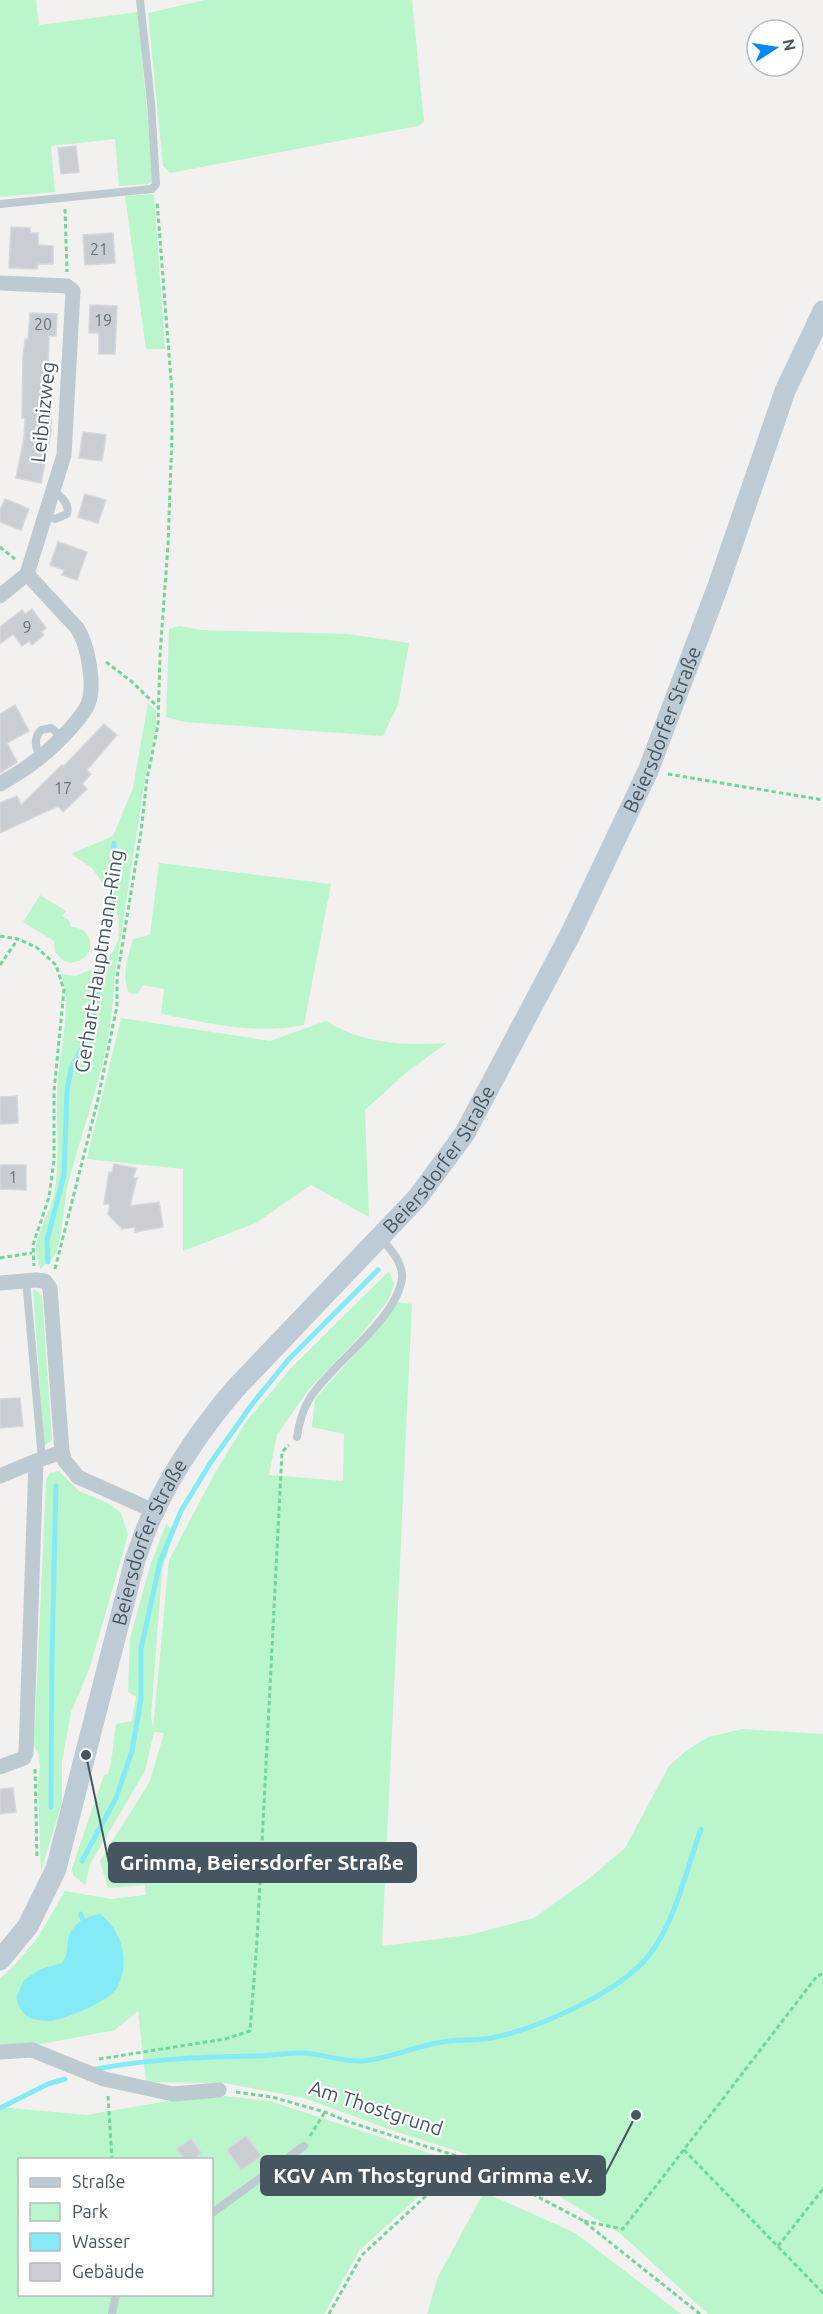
<svg xmlns="http://www.w3.org/2000/svg" width="823" height="2314" viewBox="0 0 823 2314" font-family="Ubuntu,sans-serif">
<style>
.green{fill:#bbf5cb;fill-rule:evenodd}
.water{fill:#83eaf6}
.lines{fill:none;stroke-linecap:round;stroke-linejoin:round}
.stream{stroke:#83eaf6;stroke-width:5}
.building{fill:#caced3;stroke:#d4d7dc;stroke-width:1.5}
.path{stroke:#6ed799;stroke-width:3;stroke-dasharray:4.5 3;stroke-linecap:butt}
.lane{stroke:#bdcad1;stroke-width:8}
.street{stroke:#bdcad1;stroke-width:15}
.secondary{stroke:#bccbd6;stroke-width:21}
.labels{text-anchor:middle;stroke-width:4.5;stroke-linejoin:round;paint-order:stroke}
.number-label{font-size:16px;fill:#67747d}
.street-label{font-size:20px;fill:#465660;stroke:#fff}
.leader{fill:none;stroke:#465660;stroke-width:2}
.callout-dot{fill:#465660;stroke:#fff;stroke-width:2}
.callout{fill:#465660;stroke:#465660;stroke-width:2}
.callout-label{font-size:21px;text-anchor:middle;font-weight:bold;fill:#fff}
</style>
<rect width="100%" height="100%" fill="#f3f0f0"/>
<g class="green">
<path d="M0,0H36L39,25L138,12L153,181L148,184L119,186L115,139L51,146L55,192L0,197Z"/>
<path d="M205,0H412L424,122L418,126L170,173L163,166L148,13Z"/>
<path d="M154,194L165,349H146L125,196Z"/>
<path d="M180,626L201,630L348,634L409,643L398,705L383,736L185,722L166,717L169,629Z"/>
<path d="M148,703L156,711V726L145,779L114,980C113,1051 86,1116 68,1184C63,1205 63,1234 56,1252C53,1259 46,1264 40,1269C39,1263 36,1257 36,1251C36,1233 49,1215 53,1198C61,1164 56,1127 57,1092C59,1052 72,1013 62,974L75,976L106,964L118,941L119,919L110,893L92,868L71,854L113,836L133,788Z"/>
<path d="M159,863L331,884L304,1025C253,1035 210,1023 161,1014L164,989L143,985L138,994L129,993C121,975 128,957 133,939L150,935Z"/>
<path d="M40,895L66,911L62,916L69,920L71,927C101,928 94,970 64,961L55,952L54,941L23,922Z"/>
<path d="M121,1018L270,1041L326,1021C364,1044 404,1046 447,1043L408,1071L365,1110L369,1217L311,1185L256,1223L183,1251V1169L87,1159Z"/>
<path d="M389,1271L394,1284L389,1299L359,1337L309,1389L277,1435L269,1475L343,1481L344,1434L312,1427L315,1399L387,1318L397,1302L412,1304L382,1946L469,1935L534,1918L591,1877L625,1848L669,1766L686,1751L708,1737L743,1729L823,1734V2314H708L621,2234L516,2170L397,2132L304,2098L224,2083L146,2082L138,2011L115,2030L31,2046L0,2048V1978L13,1967L38,1937L65,1891L111,1899L146,1895L145,1885L108,1888L100,1861L150,1781L164,1733L154,1732L145,1771L90,1864L85,1885L73,1875L72,1868L104,1775L108,1774C113,1758 113,1741 116,1724L132,1721L136,1697L128,1692L130,1638L150,1566L166,1524L174,1532L162,1571L151,1716L153,1729L169,1560L215,1473L246,1422L291,1368Z"/>
<path d="M33,1289L42,1295L52,1440L44,1446Z"/>
<path d="M59,1471L79,1491L110,1504L121,1513L128,1535L90,1667L71,1712L62,1762V1802L41,1871L38,1784L40,1766L38,1752L32,1743L35,1724L46,1480L50,1473Z"/>
<path d="M216,2095L270,2101L456,2162L359,2251L324,2314H0V2107L86,2115L185,2098ZM20,2160H212V2294H20Z"/>
<path d="M484,2192L575,2233L681,2314H427L438,2277Z"/>
</g>
<path class="water" d="M100,1914C122,1930 131,1963 117,1988C109,2001 66,2019 51,2021C46,2021 38,2020 33,2019C23,2016 19,2007 16,1998L24,1980L41,1969L62,1963C68,1954 67,1950 68,1940C71,1924 86,1916 100,1914Z"/>
<g class="lines">
<g class="stream">
<path d="M48,1262L47,1240L64,1175L67,1090L71,1069L85,1043L95,1006L111,925L114,843"/>
<path d="M51,1807L52,1656L56,1486"/>
<path d="M82,1861L116,1798L132,1751L141,1699V1649L160,1562L181,1511L211,1462L253,1403L289,1359L378,1270"/>
<path d="M81,1914L83,1920"/>
<path d="M96,2069C149,2059 200,2057 254,2056C270,2056 287,2052 304,2053C323,2054 342,2062 362,2061C389,2059 415,2046 442,2042C458,2039 475,2041 491,2038C537,2029 621,1992 650,1954C675,1922 687,1868 701,1829"/>
<path d="M0,2108L48,2084L65,2079"/>
</g>
</g>
<g class="building">
<path d="M76,146L79,172L61,174L58,148Z"/>
<path d="M11,227L30,228V233H38V245L53,246V264H38L37,269L9,268Z"/>
<path d="M113,233L115,263L85,265L83,235Z"/>
<path d="M90,305L117,306L115,354H99V333H89Z"/>
<path d="M30,313L57,314L56,336H49L47,405H51V432L41,483L16,478L24,438L25,418H22L23,358L25,339H28Z"/>
<path d="M83,432L106,435L102,461L79,458Z"/>
<path d="M85,494L106,500L98,523L78,517Z"/>
<path d="M5,499L29,509L21,530L0,522V511Z"/>
<path d="M58,542L87,552L77,580L62,575L64,570L50,565Z"/>
<path d="M32,609L46,628L41,632L44,635L32,645L29,641L22,646L13,634L0,644V627L22,610L25,614Z"/>
<path d="M15,705L29,731L7,743L17,762L0,773V714Z"/>
<path d="M104,724L117,735L87,770L91,774L82,784L87,789L63,812L58,806L0,833V803L17,796L21,805L62,765L64,766Z"/>
<path d="M17,1096L18,1123L0,1124V1097Z"/>
<path d="M114,1164L136,1168L133,1178H137L130,1206L159,1202L163,1227L135,1232V1227L122,1229L108,1214L110,1204H104L109,1172L112,1173Z"/>
<path d="M0,1165H26V1190L0,1189Z"/>
<path d="M20,1398L23,1426L0,1428V1399Z"/>
<path d="M13,1788L16,1812L0,1814V1789Z"/>
<path d="M246,2136L261,2156L241,2170L227,2150Z"/>
<path d="M191,2139L201,2153L193,2160H184L177,2149Z"/>
</g>
<g class="lines">
<g class="path">
<path d="M65,209L67,272"/>
<path d="M0,547L15,559"/>
<path d="M106,662L131,681L159,708"/>
<path d="M668,774L823,800"/>
<path d="M0,936L18,939L36,947L56,965L64,990L54,1091V1160L49,1197L33,1245L34,1266"/>
<path d="M0,965L18,939"/>
<path d="M0,1258L32,1253"/>
<path d="M55,1269L98,1099L117,1006V978L123,941L141,832L147,779L158,725L160,655L168,545L172,436V392L157,201"/>
<path d="M35,1769L37,1859"/>
<path d="M99,2059L225,2039L250,2031L257,1941L282,1452L289,1445"/>
<path d="M236,2092L272,2097L325,2112L349,2122L466,2159L582,2220L700,2314"/>
<path d="M108,2096L112,2160"/>
<path d="M310,2136L325,2112"/>
<path d="M684,2150L823,2293"/>
<path d="M584,2221L623,2229L817,1976L823,1974"/>
<path d="M778,2246L823,2189"/>
<path d="M329,2314L362,2255L465,2160"/>
</g>
<g class="lane">
<path d="M0,204L152,189L156,184L151,103L140,0"/>
<path d="M45,516L55,519L67,514C70,503 61,497 53,490"/>
<path d="M41,757C35,748 33,739 41,730L51,728L63,737"/>
<path d="M26,1280L42,1459"/>
<path d="M297,1437C299,1423 302,1411 310,1398C331,1364 397,1320 402,1278C403,1262 390,1249 381,1238"/>
<path d="M212,2213L304,2146"/>
<path d="M112,2314L116,2294"/>
</g>
<g class="street">
<path d="M0,283L67,286L73,291L64,455L27,574L0,596"/>
<path d="M0,784C28,768 47,754 69,730C76,722 84,714 88,704C93,691 91,676 89,663C87,650 84,639 77,628L27,574"/>
<path d="M0,1283L36,1280L45,1281L50,1288L62,1452L36,1461L26,1753L24,1758L0,1767"/>
<path d="M62,1452L65,1461L78,1477L154,1511"/>
<path d="M0,1476L36,1461"/>
<path d="M0,2052L32,2050L104,2079L173,2094L219,2090"/>
</g>
<path class="secondary" id="s1" d="M0,1960L28,1926L56,1869L135,1560C141,1544 146,1527 154,1512C174,1468 203,1427 234,1390L418,1197L465,1133L571,933L648,771L718,586L785,391L823,311"/>
</g>
<g class="labels">
<g class="number-label">
<text x="99" y="255">21</text>
<text x="103" y="326">19</text>
<text x="43" y="330">20</text>
<text x="27" y="633">9</text>
<text x="63" y="794">17</text>
<text x="13" y="1183">1</text>
</g>
<g class="street-label">
<text transform="translate(43 412) rotate(-84)" y="7">Leibnizweg</text>
<text dy="7" stroke="none"><textPath href="#s1" startOffset="1420">Beiersdorfer Straße</textPath></text>
<text transform="translate(99 961) rotate(-81)" y="7">Gerhart-Hauptmann-Ring</text>
<text dy="7" stroke="none"><textPath href="#s1" startOffset="934">Beiersdorfer Straße</textPath></text>
<text dy="7" stroke="none"><textPath href="#s1" startOffset="448">Beiersdorfer Straße</textPath></text>
<text transform="translate(376 2108) rotate(18)" y="7">Am Thostgrund</text>
</g>
</g>
<path class="leader" d="M86 1755L109 1863M636 2115L605 2175"/>
<g class="callout-dot">
<circle cx="86" cy="1755" r="6"/>
<circle cx="636" cy="2115" r="6"/>
</g>
<g class="callout">
<rect x="109" y="1843" width="307" height="39" rx="6"/>
<rect x="261" y="2156" width="344" height="39" rx="6"/>
</g>
<g class="callout-label">
<text x="262" y="1870">Grimma, Beiersdorfer Straße</text>
<text x="433" y="2183">KGV Am Thostgrund Grimma e.V.</text>
</g>
<rect x="18" y="2158" width="195" height="138" fill="#ffffff" stroke="#b5bbbf" stroke-width="1.5"/>
<rect x="30" y="2178" width="30" height="9" fill="#bccbd6" stroke="#b5bbbf" stroke-width="1.5"/>
<text x="72" y="2188" font-size="18" fill="#465660">Straße</text>
<rect x="30" y="2203" width="30" height="18" fill="#bbf5cb" stroke="#b5bbbf" stroke-width="1.5"/>
<text x="72" y="2218" font-size="18" fill="#465660">Park</text>
<rect x="30" y="2233" width="30" height="18" fill="#83eaf6" stroke="#b5bbbf" stroke-width="1.5"/>
<text x="72" y="2248" font-size="18" fill="#465660">Wasser</text>
<rect x="30" y="2263" width="30" height="18" fill="#caced3" stroke="#b5bbbf" stroke-width="1.5"/>
<text x="72" y="2278" font-size="18" fill="#465660">Gebäude</text>
<g transform="translate(775 48) rotate(78)"><circle r="28" fill="#ffffff" stroke="#b5bbbf" stroke-width="1.5"/>
<path d="M0-4.5L10 22L0 15L-10 22Z" fill="#0488f9"/>
<text y="-9" font-size="16" font-weight="bold" text-anchor="middle" fill="#465660">N</text>
</g>
</svg>
